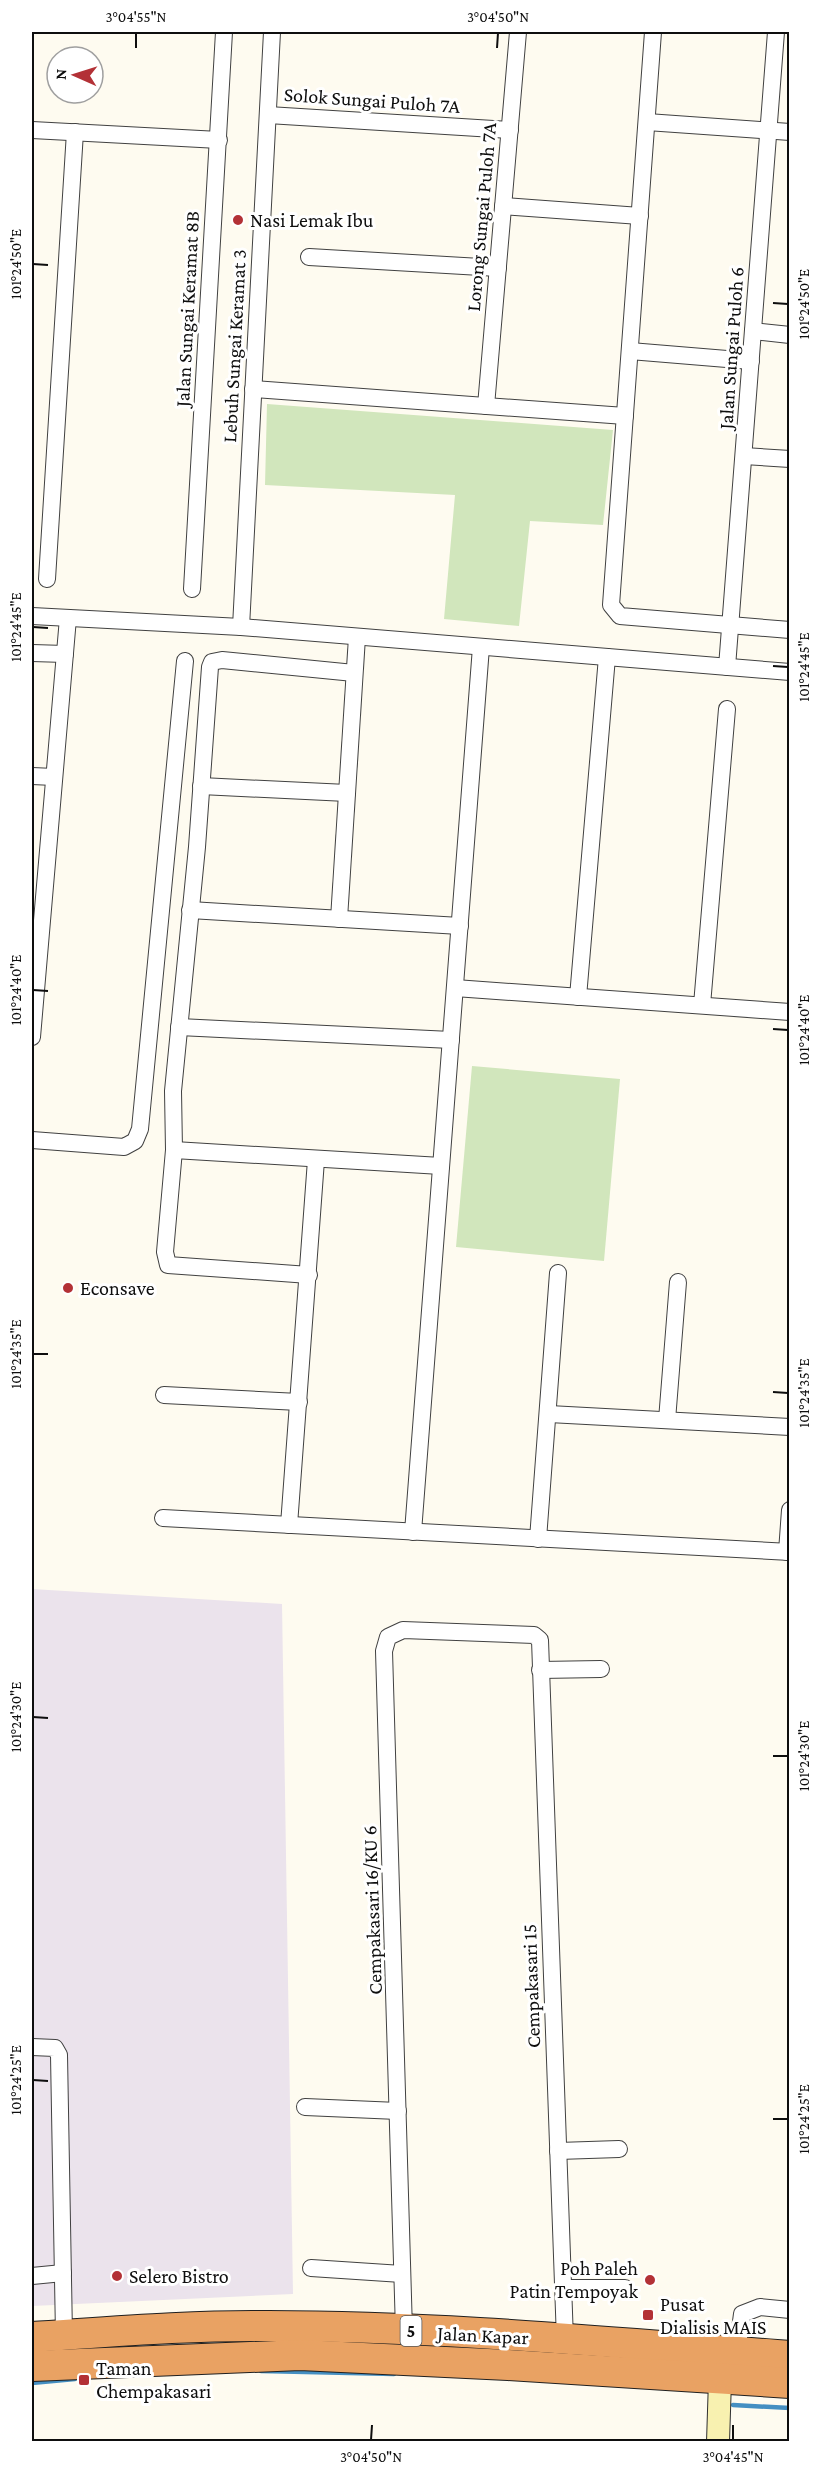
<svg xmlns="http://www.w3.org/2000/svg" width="821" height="2473" viewBox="0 0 821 2473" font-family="'Crimson Pro',serif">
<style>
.industrial{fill:#ebe3ec}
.green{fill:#d1e6bc}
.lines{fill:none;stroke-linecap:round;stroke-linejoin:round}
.stream{stroke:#458fc2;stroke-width:4.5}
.street-casing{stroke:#414141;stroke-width:18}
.secondary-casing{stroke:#303030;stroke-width:24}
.highway-casing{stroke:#1f1f1f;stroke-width:32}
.street{stroke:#fff;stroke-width:16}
.secondary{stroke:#f8f1b0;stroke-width:22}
.highway{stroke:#e9a263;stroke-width:30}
.ticks{fill:none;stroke:#0e0e0e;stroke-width:2}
.poi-dot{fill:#b33136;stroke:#fff;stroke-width:2}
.labels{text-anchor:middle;stroke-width:6;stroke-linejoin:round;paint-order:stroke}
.shield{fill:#fff;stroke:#565656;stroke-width:1.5}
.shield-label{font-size:18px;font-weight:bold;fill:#0e0e0e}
.street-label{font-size:20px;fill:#0e0e0e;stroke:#fff}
.poi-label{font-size:20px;fill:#0e0e0e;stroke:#fff;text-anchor:start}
.neatline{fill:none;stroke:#0e0e0e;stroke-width:2}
.ticks-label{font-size:15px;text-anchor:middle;fill:#0e0e0e}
</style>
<rect width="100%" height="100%" fill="#fefbf0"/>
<path class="industrial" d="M32,1589L282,1604L293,2294L32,2306Z"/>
<g class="green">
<path d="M267,404L613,430L603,525L530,521L519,626L444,619L455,495L265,485Z"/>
<path d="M472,1066L620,1079L604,1261L456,1247Z"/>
</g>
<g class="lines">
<g class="stream">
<path d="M261,2371L394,2374"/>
<path d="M32,2383L75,2379"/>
<path d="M733,2405L790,2408"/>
</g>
<g class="street-casing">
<g id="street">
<path d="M653,32L611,605L620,616L790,630"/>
<path d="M268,115L510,130"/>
<path d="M647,122L790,132"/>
<path d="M32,130L219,140"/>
<path d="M503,206L640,216"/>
<path d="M309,257L498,268"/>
<path d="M753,331L790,335"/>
<path d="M630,351L751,361"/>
<path d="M253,389L625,416"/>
<path d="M486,406L518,32"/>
<path d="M744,456L790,459"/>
<path d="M47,579L75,132"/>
<path d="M192,589L224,32"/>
<path d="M32,616L241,627L790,672"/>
<path d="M241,627L272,32"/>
<path d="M32,653L65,654"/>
<path d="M727,667L776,32"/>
<path d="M32,776L54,777"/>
<path d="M201,786L347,793"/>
<path d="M190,910L460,926"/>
<path d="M339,919L357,637"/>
<path d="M455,988L790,1012"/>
<path d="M578,997L607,657"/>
<path d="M702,1005L727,709"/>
<path d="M179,1027L451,1040"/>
<path d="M32,1037L68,618"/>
<path d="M32,1140L124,1147L135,1141L140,1129L185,661"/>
<path d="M174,1150L441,1166"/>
<path d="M309,1275L168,1265L165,1252L174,1150L173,1091L197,847L210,667L212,662L222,660L354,673"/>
<path d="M164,1395L299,1402"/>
<path d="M549,1414L790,1427"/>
<path d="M667,1420L678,1282"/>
<path d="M163,1518L790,1552"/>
<path d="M289,1525L316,1160"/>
<path d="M413,1532L481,647"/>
<path d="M538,1539L558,1273"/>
<path d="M787,1552L790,1510"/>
<path d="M540,1670L601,1669"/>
<path d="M32,2047L55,2048L59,2055L64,2335"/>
<path d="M305,2107L398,2111"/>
<path d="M558,2151L619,2149"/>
<path d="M311,2268L402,2274"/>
<path d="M32,2276L63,2273"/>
<path d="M563,2288H625"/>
<path d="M404,2331L384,1651L388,1637L403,1630L534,1635L540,1640L565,2340"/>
<path d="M737,2352L742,2314L760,2307L790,2310"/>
</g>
</g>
<g class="secondary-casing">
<path id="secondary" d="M718,2442L720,2380"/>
</g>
<g class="highway-casing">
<g id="highway">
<path d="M32,2337C109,2332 190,2325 268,2326C442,2326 616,2343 790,2356"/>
<path d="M32,2366L300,2355L508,2365L790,2383"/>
</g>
</g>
<use href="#street" class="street"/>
<use href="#secondary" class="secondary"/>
<use href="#highway" class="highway"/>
</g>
<path class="ticks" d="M136,48V33M497,48L498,33M33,264L48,265M773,303L788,304M33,627L48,628M773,666L788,667M33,990L48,991M773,1029L788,1030M33,1354H48M773,1392L788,1393M33,1717L48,1718M773,1756H788M33,2080L48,2081M773,2119H788M371,2440L372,2425M733,2440V2425"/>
<g class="poi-dot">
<circle cx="238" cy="220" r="6"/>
<circle cx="68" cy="1288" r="6"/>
<circle cx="117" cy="2276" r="6"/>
<circle cx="650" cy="2280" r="6"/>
<rect x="642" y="2309" width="12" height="12" rx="3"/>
<rect x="78" y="2374" width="12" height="12" rx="3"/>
</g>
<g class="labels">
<rect class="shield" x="400.5" y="2316" width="21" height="30" rx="4.5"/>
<g class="shield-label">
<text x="411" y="2337">5</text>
</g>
<g class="street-label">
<text transform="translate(372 100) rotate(4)" y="7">Solok Sungai Puloh 7A</text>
<text transform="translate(481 217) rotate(-85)" y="7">Lorong Sungai Puloh 7A</text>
<text transform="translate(187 309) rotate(-87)" y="7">Jalan Sungai Keramat 8B</text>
<text transform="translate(234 346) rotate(-87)" y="7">Lebuh Sungai Keramat 3</text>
<text transform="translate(731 348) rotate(-86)" y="7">Jalan Sungai Puloh 6</text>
<text transform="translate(372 1910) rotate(-92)" y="7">Cempakasari 16/KU 6</text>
<text transform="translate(531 1986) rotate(-92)" y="7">Cempakasari 15</text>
<text transform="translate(483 2335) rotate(3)" y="7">Jalan Kapar</text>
</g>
<g class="poi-label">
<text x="250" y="227">Nasi Lemak Ibu</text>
<text x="80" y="1295">Econsave</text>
<text x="638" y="2275" text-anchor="end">Poh Paleh<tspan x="638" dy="23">Patin Tempoyak</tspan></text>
<text x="129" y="2283">Selero Bistro</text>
<text x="660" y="2311">Pusat<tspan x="660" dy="23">Dialisis MAIS</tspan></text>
<text x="96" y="2375">Taman<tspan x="96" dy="23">Chempakasari</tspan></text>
</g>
</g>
<rect width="821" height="2473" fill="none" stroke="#ffffff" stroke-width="66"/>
<g transform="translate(75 75) rotate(273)"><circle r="28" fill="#ffffff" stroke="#9f9f9f" stroke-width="1.5"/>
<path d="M0-4.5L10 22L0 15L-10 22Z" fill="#b33136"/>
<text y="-9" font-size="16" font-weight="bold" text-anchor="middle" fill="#0e0e0e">N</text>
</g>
<rect x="33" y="33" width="755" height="2407" class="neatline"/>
<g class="ticks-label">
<text x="136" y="22">3°04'55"N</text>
<text x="498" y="22">3°04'50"N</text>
<text transform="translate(16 264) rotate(-90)" y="5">101°24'50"E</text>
<text transform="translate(804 304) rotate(-90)" y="5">101°24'50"E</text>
<text transform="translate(16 627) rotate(-90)" y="5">101°24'45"E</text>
<text transform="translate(804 667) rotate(-90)" y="5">101°24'45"E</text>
<text transform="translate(16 990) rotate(-90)" y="5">101°24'40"E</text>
<text transform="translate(804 1030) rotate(-90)" y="5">101°24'40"E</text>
<text transform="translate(16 1354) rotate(-90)" y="5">101°24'35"E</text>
<text transform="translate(804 1393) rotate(-90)" y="5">101°24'35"E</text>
<text transform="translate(16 1717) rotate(-90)" y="5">101°24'30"E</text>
<text transform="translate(804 1756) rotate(-90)" y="5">101°24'30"E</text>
<text transform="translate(16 2080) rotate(-90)" y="5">101°24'25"E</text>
<text transform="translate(804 2119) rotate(-90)" y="5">101°24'25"E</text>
<text x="371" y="2462">3°04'50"N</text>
<text x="733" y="2462">3°04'45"N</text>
</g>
</svg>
